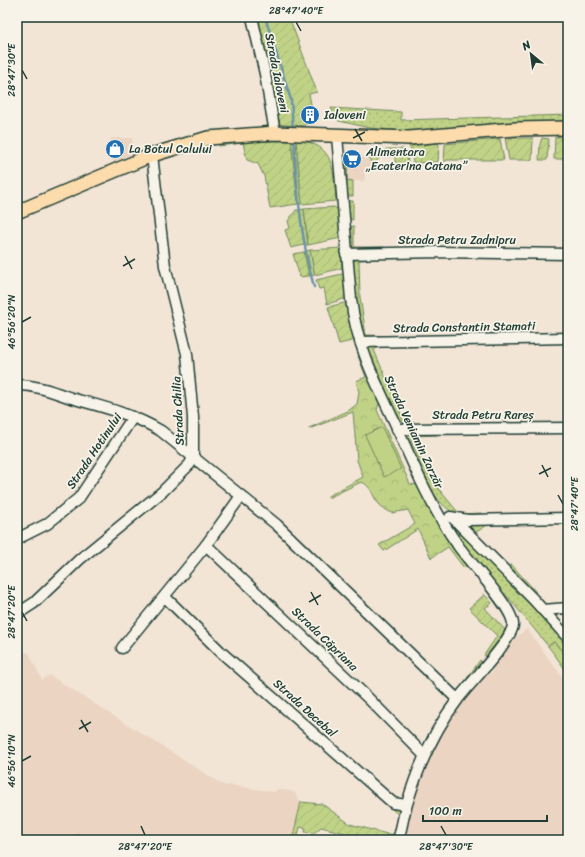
<svg xmlns="http://www.w3.org/2000/svg" width="585" height="857" viewBox="0 0 585 857" font-family="Sriracha,sans-serif">
<style>
.built{fill:#ebd4c1}
.grass{fill:url(#grass-dots);stroke:#70885d}
.forest{fill:url(#forest-crowns);stroke:#70885d}
.wetland{fill:url(#wetland-marsh);stroke:#70885d}
.park{fill:#c0d286;stroke:#70885d}
.garden{fill:url(#garden-furrows);stroke:#70885d}
.lines{fill:none;stroke-linecap:round;stroke-linejoin:round}
.stream{stroke:#6b94aa;stroke-width:2.5}
.minor-casing{stroke:#1f3d34;stroke-width:13}
.major-casing{stroke:#1f3d34;stroke-width:16}
.minor{stroke:#f7f3e8;stroke-width:10}
.major{stroke:#fcdcac;stroke-width:13}
.ticks{fill:none;stroke:#1f3d34;stroke-width:1.5}
.labels{text-anchor:middle;stroke-width:3.5;stroke-linejoin:round;paint-order:stroke}
.street-label{font-size:12px;fill:#1f3d34;stroke:#f7f3e8}
.poi-label{font-size:12px;fill:#1f3d34;stroke:#f7f3e8;text-anchor:start}
.neatline{fill:none;stroke:#1f3d34;stroke-width:1.5}
.ticks-label{font-size:10px;text-anchor:middle;fill:#1f3d34}
</style>
<defs>
<pattern id="grass-dots" width="8" height="8" patternUnits="userSpaceOnUse"><rect width="8" height="8" fill="#c0d286"/><path d="M2 2h.1M6 6h.1" fill="none" stroke="#a5b574" stroke-width="1.8" stroke-linecap="round"/></pattern>
<pattern id="forest-crowns" width="20" height="18" patternUnits="userSpaceOnUse"><rect width="20" height="18" fill="#c0d286"/><path d="M2 6a3 3 0 1 1 6 0M12 15a3 3 0 1 1 6 0" fill="none" stroke="#a5b574"/></pattern>
<pattern id="wetland-marsh" width="20" height="14" patternUnits="userSpaceOnUse"><rect width="20" height="14" fill="#c0d286"/><path d="M1 5h8M5 5V1M11 12h8M15 12V8" fill="none" stroke="#a5b574"/></pattern>
<pattern id="garden-furrows" width="10" height="10" patternUnits="userSpaceOnUse"><rect width="10" height="10" fill="#c0d286"/><path d="M-1 1l2-2M0 10L10 0M9 11l2-2" fill="none" stroke="#a5b574"/></pattern>
</defs>
<rect width="100%" height="100%" fill="#f2e5d6"/>
<filter id="ink" filterUnits="userSpaceOnUse"><feTurbulence type="fractalNoise" baseFrequency=".025" numOctaves="2"/><feDisplacementMap in="SourceGraphic" scale="8" xChannelSelector="R" yChannelSelector="G"/><feConvolveMatrix kernelMatrix="1 2 1 2 8 2 1 2 1" color-interpolation-filters="sRGB"/></filter>
<g filter="url(#ink)">
<g class="built">
<path d="M111,138H132L134,153L113,162Z"/>
<path d="M348,156L370,157L371,166L365,172L364,181H347Z"/>
<path d="M527,629L568,685V840H402L413,794L427,758L458,705L471,694L486,675L492,673L494,666L519,635Z"/>
<path d="M17,649L29,653L42,680L49,675L225,786L230,785L274,792L277,789L294,792L301,802L292,840H145L78,835L55,840H17Z"/>
</g>
<g class="grass">
<path d="M331,108L401,112V120L568,115V121L404,131L370,128L339,121L335,118Z"/>
<path d="M344,158H348L347,180L353,181V196H346Z"/>
<path d="M346,201H353V220L348,218Z"/>
<path d="M354,226V247H385L382,251H356C347,246 349,236 348,227Z"/>
<path d="M358,257H377L379,259L359,260L360,297L366,335L394,336L389,339L365,338L362,334L356,306L352,264Z"/>
<path d="M392,345L394,347H379L374,350L404,421H399L369,350L372,346Z"/>
<path d="M438,432L437,435L415,436L411,441L432,481L457,511L462,514L481,513V517C474,517 466,518 460,516C432,506 416,461 404,437L407,434Z"/>
<path d="M447,521H449L568,644V658L554,642L548,646L512,602L482,570Z"/>
<path d="M463,522H513V524H489L473,534Z"/>
<path d="M511,564L536,592L533,594L510,567Z"/>
<path d="M392,809H399L401,813L396,836L391,840H386L387,834H394L399,815Z"/>
<path d="M78,835L139,839L145,840H55Z"/>
</g>
<g class="forest">
<path d="M358,356L362,359L380,400L377,410L410,484L418,485L436,521L466,566L464,568L448,547L431,558L418,529L384,551L379,545L415,524L408,510L392,513C388,511 382,508 379,504C372,497 372,485 361,482L328,498V496L363,477L357,460L353,412L309,429V428L348,411L357,404L359,392L356,381L366,377Z"/>
<path d="M554,642L568,658V673L548,646Z"/>
</g>
<g class="wetland">
<path d="M296,140L302,204H298L291,141Z"/>
<path d="M304,209L308,245H304L299,210Z"/>
<path d="M310,250L315,275L309,276L304,252Z"/>
</g>
<path class="park" d="M382,427L401,469L384,477L365,435Z"/>
<g class="garden">
<path d="M256,17H289L317,92L309,94L313,114L305,126L284,125L280,124Z"/>
<path d="M555,137H568V159H554Z"/>
<path d="M505,138H533L532,160H509Z"/>
<path d="M542,138L549,139L547,160H539L540,144Z"/>
<path d="M500,139L504,160H447L444,162L445,144Z"/>
<path d="M296,140C336,143 333,171 336,201L302,204Z"/>
<path d="M231,141H291L298,204L270,208L264,176L258,164L247,160L243,143L219,146L218,144L194,150L195,148Z"/>
<path d="M437,143L439,145L438,162L413,163L412,153L409,146Z"/>
<path d="M387,149H404L407,155L408,163H395V156L381,157L371,166L370,157Z"/>
<path d="M334,207L339,210L341,238L308,245L304,209Z"/>
<path d="M296,210H299L304,245L291,248L285,230L290,228L288,221Z"/>
<path d="M341,248L342,268L315,275L310,250Z"/>
<path d="M304,252L309,276L300,277L293,254Z"/>
<path d="M342,274H344L347,298L327,304L324,288L319,289L316,280Z"/>
<path d="M348,302L353,331L352,341L339,344L328,307Z"/>
<path d="M483,593L492,603L485,608L505,630L503,636L488,659L484,655L497,636L469,608L484,595Z"/>
<path d="M480,660L483,663L460,692L458,691Z"/>
<path d="M301,802L322,804L350,824L387,834L386,840H373L321,827L314,833L305,832L306,828L300,827L297,840H292Z"/>
</g>
<g class="lines">
<g class="stream">
<path d="M265,17L291,100L293,130"/>
<path d="M294,137C296,183 302,243 314,287"/>
</g>
<g class="minor-casing">
<g id="minor">
<path d="M252,17L265,74L275,133"/>
<path d="M337,136L351,299C356,344 376,383 395,423C413,464 431,507 457,544C467,560 514,608 513,625C511,642 470,683 458,699C434,730 418,767 407,804C403,816 402,828 398,840"/>
<path d="M346,254L438,252L568,254"/>
<path d="M360,342L568,338"/>
<path d="M17,385C36,385 54,392 71,398C103,407 133,414 161,431L277,525L457,699"/>
<path d="M397,429L568,428"/>
<path d="M450,517L468,520L568,518"/>
<path d="M453,518L533,599L568,638"/>
<path d="M17,539L47,524L79,498L133,417"/>
<path d="M206,545L368,698L424,755"/>
<path d="M165,597L222,653L393,803L406,805"/>
<path d="M543,610L568,608"/>
<path d="M17,614L34,603L80,559L162,492L190,464L193,457V417L187,354L165,266L152,155"/>
<path d="M122,648L206,545L241,496"/>
</g>
</g>
<g class="major-casing">
<path id="major" d="M17,212L152,155L208,138L275,133L409,138L516,129L568,128"/>
</g>
<use href="#minor" class="minor"/>
<use href="#major" class="major"/>
</g>
</g>
<path class="ticks" d="M296,22L301,31M22,70L27,79M355,129L362,141M353,138L365,132M125,256L132,269M123,266L135,259M22,322L31,317M542,465L548,477M539,474L551,468M558,495L563,504M311,592L318,605M309,602L321,595M22,612L27,621M81,720L88,732M79,729L91,722M22,761L31,756M141,826L145,835M441,826L446,835"/>
<defs>
<g id="building-disc" transform="scale(1)"><circle r="9.5" fill="#1f6fb2" stroke="#f7f3e8"/><path d="M-4-6H4V6H1V3H-1V6H-4ZM-2.5-4.3h1.7v1.8h-1.7ZM.8-4.3h1.7v1.8H.8ZM-2.5-1h1.7V.8h-1.7ZM.8-1h1.7V.8H.8Z" fill="#fff"/></g>
<g id="shop-disc" transform="scale(1)"><circle r="9.5" fill="#1f6fb2" stroke="#f7f3e8"/><path d="M-5-2.5h2.3a2.7 3.5 0 0 1 5.4 0H5L5.5 6h-11ZM-1.5-2.5h3a1.5 2.3 0 0 0-3 0Z" fill="#fff"/></g>
<g id="supermarket-disc" transform="scale(1)"><circle r="9.5" fill="#1f6fb2" stroke="#f7f3e8"/><path d="M-6-5.5h2.5l.6 2H6L4.5 2H-2.5L-4.4-4H-6ZM-1.5 3.2a1.3 1.3 0 1 0 .1 0ZM3 3.2a1.3 1.3 0 1 0 .1 0Z" fill="#fff"/></g>
</defs>
<g fill-rule="evenodd">
<use href="#building-disc" x="310" y="115"/>
<use href="#shop-disc" x="115" y="149"/>
<use href="#supermarket-disc" x="352" y="159"/>
</g>
<g class="labels">
<g class="street-label">
<text transform="translate(277 73) rotate(79)" y="4">Strada Ialoveni</text>
<text x="457" y="244">Strada Petru Zadnipru</text>
<text transform="translate(464 327) rotate(-1)" y="4">Strada Constantin Stamati</text>
<text transform="translate(178 411) rotate(-93)" y="4">Strada Chilia</text>
<text x="483" y="419">Strada Petru Rareș</text>
<text transform="translate(414 432) rotate(65)" y="4">Strada Veniamin Zarzăr</text>
<text transform="translate(94 451) rotate(-56)" y="4">Strada Hotinului</text>
<text transform="translate(325 639) rotate(44)" y="4">Strada Căpriana</text>
<text transform="translate(305 708) rotate(42)" y="4">Strada Decebal</text>
</g>
<g class="poi-label">
<text x="324" y="119">Ialoveni</text>
<text x="129" y="153">La Botul Calului</text>
<text x="366" y="156">Alimentara<tspan x="366" dy="14">„Ecaterina Catana”</tspan></text>
</g>
</g>
<rect width="585" height="857" fill="none" stroke="#f7f3e8" stroke-width="44"/>
<g transform="translate(531 54) rotate(331)" stroke="#f7f3e8" stroke-width="3" paint-order="stroke">
<path d="M0-3L7 15L0 10L-7 15Z" fill="#1f3d34"/>
<text y="-6" font-size="11" font-weight="bold" text-anchor="middle" fill="#1f3d34">N</text>
</g>
<path d="M423 815v6h124v-6" fill="none" stroke="#1f3d34" stroke-width="2"/>
<text x="429" y="815" font-size="12" fill="#1f3d34" stroke="#f7f3e8" stroke-width="3" paint-order="stroke">100 m</text>
<rect x="22" y="22" width="541" height="813" class="neatline"/>
<g class="ticks-label">
<text x="296" y="14">28°47'40"E</text>
<text transform="translate(11 70) rotate(-90)" y="4">28°47'30"E</text>
<text transform="translate(11 322) rotate(-90)" y="4">46°56'20"N</text>
<text transform="translate(574 504) rotate(-90)" y="4">28°47'40"E</text>
<text transform="translate(11 612) rotate(-90)" y="4">28°47'20"E</text>
<text transform="translate(11 761) rotate(-90)" y="4">46°56'10"N</text>
<text x="145" y="850">28°47'20"E</text>
<text x="446" y="850">28°47'30"E</text>
</g>
</svg>
